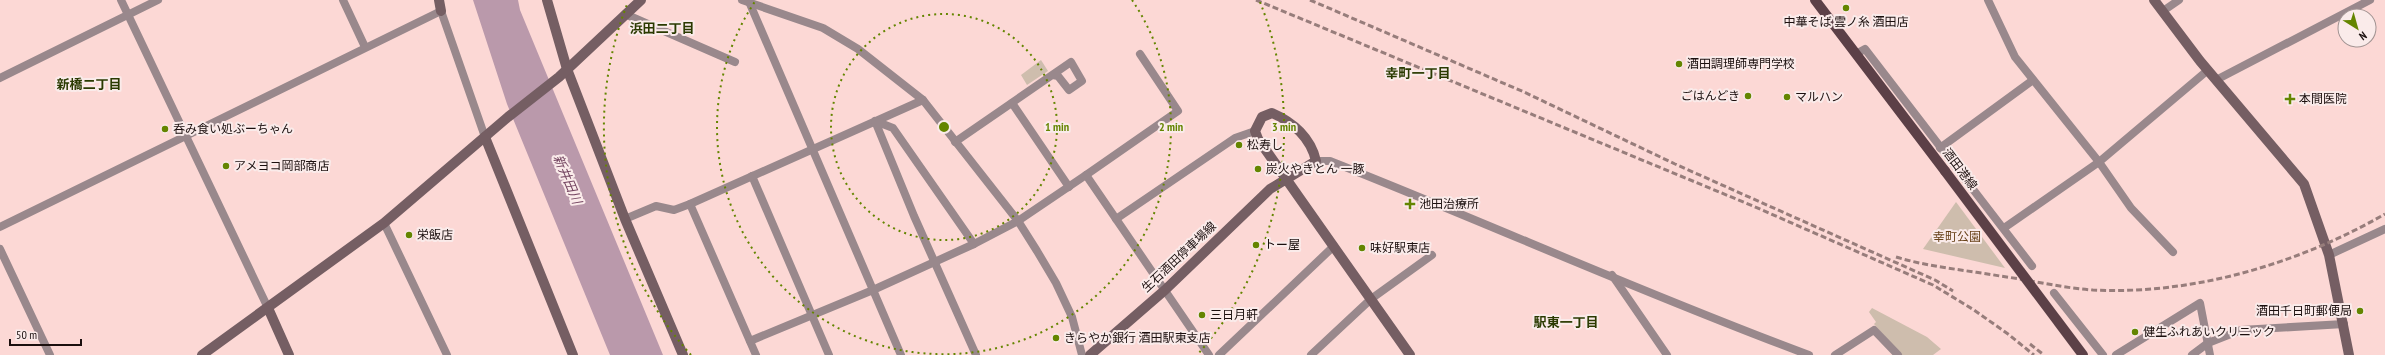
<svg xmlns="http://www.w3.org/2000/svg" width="2385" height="355" viewBox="0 0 2385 355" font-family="'PT Sans Narrow','Noto Sans JP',sans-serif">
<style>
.green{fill:#cebdad}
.water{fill:#ba99ab}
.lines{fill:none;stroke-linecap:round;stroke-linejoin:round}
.street{stroke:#99888c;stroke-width:8}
.secondary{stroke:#755e63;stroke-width:10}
.primary{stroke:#5c4047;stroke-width:10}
.rail{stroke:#977d7b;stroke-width:3;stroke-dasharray:6 3;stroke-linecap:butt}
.primary-bridge{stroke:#5c4047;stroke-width:10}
.ring{fill:none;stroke:#648500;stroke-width:2;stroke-dasharray:2 4}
.poi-dot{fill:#648500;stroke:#faebea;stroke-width:1.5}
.labels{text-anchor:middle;stroke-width:4;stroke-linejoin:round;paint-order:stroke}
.poi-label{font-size:12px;fill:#1b0f0e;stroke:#faebea;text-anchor:start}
.street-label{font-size:12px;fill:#1b0f0e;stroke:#faebea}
.park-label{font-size:12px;fill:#684219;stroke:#faebea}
.neighbourhood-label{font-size:13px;font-weight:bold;fill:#2a3a01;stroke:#faebea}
.water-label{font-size:13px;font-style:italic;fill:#734460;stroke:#faebea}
.centre{fill:#648500;stroke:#faebea;stroke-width:2}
.ring-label{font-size:12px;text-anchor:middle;font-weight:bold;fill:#648500;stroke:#faebea;stroke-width:4;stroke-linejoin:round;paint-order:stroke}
</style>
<rect width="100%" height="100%" fill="#fcd8d5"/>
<g class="green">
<path d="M1041,60L1048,71L1027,85L1021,75Z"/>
<path d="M1956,202L2005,268L1923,249Z"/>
<path d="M1872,308L1927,337L1941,349L1933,355H1901L1874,324L1876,322L1869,312Z"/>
</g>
<path class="water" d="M473,0H518L520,10L663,355H610L507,104Z"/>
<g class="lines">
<g class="street">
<path d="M121,0L268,308"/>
<path d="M343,0L365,47"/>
<path d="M742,0L823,28L858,49L923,100L1018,221L1037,251L1056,283L1072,317L1082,355"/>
<path d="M1988,0L2015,57L2099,162L2131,208L2173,252"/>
<path d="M750,4L901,355"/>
<path d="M2163,11L2179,0"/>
<path d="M625,14L735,62"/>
<path d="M1856,54L1865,49L2032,266"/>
<path d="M0,78L158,0"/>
<path d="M2216,80L2370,0"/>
<path d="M1012,103L1069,187"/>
<path d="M955,142L1071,62L1082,81L1069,90L1058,76L1053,75"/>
<path d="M1940,148L2033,80"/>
<path d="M1316,161H1330C1490,224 1647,295 1809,355"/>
<path d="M1086,175L1178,111L1140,54"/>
<path d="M752,176L829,355"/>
<path d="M690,204L756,355"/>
<path d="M625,219L656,206L674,210L690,204L923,100"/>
<path d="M1116,219L1235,138L1255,131"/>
<path d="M384,223L447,355"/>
<path d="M0,227L441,11L485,137"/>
<path d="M2004,228L2099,162L2208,70"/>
<path d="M974,244L893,128L875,121L914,216L976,355"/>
<path d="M0,249L50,355"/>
<path d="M2329,255L2385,229"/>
<path d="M1612,275L1667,355"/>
<path d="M2054,293L2103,355"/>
<path d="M750,341L873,290L974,244L1018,221L1086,175L1209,355"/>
<path d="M1219,355L1334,246"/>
<path d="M1311,355L1371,299L1432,255"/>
<path d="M1835,355L1874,330L1898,355"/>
<path d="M2116,355L2200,303L2210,355"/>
<path d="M2192,355L2208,343L2241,330L2344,324"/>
</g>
<g class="secondary">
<path d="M439,0L441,11"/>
<path d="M547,0L567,69L625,219L683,355"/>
<path d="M2154,0L2200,61L2304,184L2329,255L2349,355"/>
<path d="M485,137L573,355"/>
<path d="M268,308L289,355"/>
<path d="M202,355L384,223L508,117L559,77L641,0"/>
<path d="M1090,355L1165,290L1270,189L1316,161C1311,138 1293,122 1272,113L1262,117L1255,131L1258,139L1410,355"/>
</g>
<path class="primary" d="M1815,0L1945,171"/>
<g class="rail">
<path d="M1256,0L1753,206L1933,285L1974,310L2008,334L2034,355"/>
<path d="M1310,0L1524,92L1675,164L1935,280L1953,291"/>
<path d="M1896,257C1929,267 1965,270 2000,276C2030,280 2062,288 2093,290C2193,295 2298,264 2385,214"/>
<path d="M2030,344L2044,355"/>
</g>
<path class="primary-bridge" d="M1945,171L2083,355"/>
</g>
<g class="ring">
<circle cx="944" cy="127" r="113"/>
<path d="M1132 0A227 227 0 1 1 756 0"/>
<path d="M691 355A340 340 0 0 1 628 2M1260 2A340 340 0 0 1 1197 355"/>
</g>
<g class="poi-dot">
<circle cx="1846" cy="8" r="4"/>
<circle cx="1679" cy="64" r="4"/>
<circle cx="1748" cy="96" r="4"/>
<circle cx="1787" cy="97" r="4"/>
<path d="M2288 93h4v4h4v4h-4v4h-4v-4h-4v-4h4z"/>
<circle cx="165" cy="129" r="4"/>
<circle cx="1239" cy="145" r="4"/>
<circle cx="226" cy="166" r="4"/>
<circle cx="1258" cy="169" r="4"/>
<path d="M1408 198h4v4h4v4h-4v4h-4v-4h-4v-4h4z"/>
<circle cx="409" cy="235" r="4"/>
<circle cx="1256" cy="245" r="4"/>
<circle cx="1362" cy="248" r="4"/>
<circle cx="2360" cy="311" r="4"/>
<circle cx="1202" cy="315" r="4"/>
<circle cx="2135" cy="332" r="4"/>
<circle cx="1056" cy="338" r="4"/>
</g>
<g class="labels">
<g class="poi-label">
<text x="1846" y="26" text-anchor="middle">中華そば 雲ノ糸 酒田店</text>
<text x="1687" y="68">酒田調理師専門学校</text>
<text x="1740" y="100" text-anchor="end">ごはんどき</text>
<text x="1795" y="101">マルハン</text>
<text x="2299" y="103">本間医院</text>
<text x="173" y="133">呑み食い処ぶーちゃん</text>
<text x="1247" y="149">松寿し</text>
<text x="234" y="170">アメヨコ岡部商店</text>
<text x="1266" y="173">炭火やきとん 一豚</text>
<text x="1419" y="208">池田治療所</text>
<text x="417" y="239">栄飯店</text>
<text x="1264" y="249">トー屋</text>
<text x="1370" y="252">味好駅東店</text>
<text x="2352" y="315" text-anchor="end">酒田千日町郵便局</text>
<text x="1210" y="319">三日月軒</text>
<text x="2143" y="336">健生ふれあいクリニック</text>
<text x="1064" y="342">きらやか銀行 酒田駅東支店</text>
</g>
<g class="street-label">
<text transform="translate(1960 169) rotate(53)" y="4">酒田港線</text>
<text transform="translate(1179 257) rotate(-43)" y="4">生石酒田停車場線</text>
</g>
<g class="park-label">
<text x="1957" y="241">幸町公園</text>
</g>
<g class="neighbourhood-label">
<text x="662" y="33">浜田二丁目</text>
<text x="1418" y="78">幸町一丁目</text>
<text x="89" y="89">新橋二丁目</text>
<text x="1566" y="327">駅東一丁目</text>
</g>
<g class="water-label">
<text transform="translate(568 179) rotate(67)" y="5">新井田川</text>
</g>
</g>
<circle cx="944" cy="127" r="6" class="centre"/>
<g class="ring-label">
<text x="1057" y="131">1 min</text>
<text x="1171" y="131">2 min</text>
<text x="1284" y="131">3 min</text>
</g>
<g transform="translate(2357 28) rotate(143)"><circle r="19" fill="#faebea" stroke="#a19392"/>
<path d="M0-3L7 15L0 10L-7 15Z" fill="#648500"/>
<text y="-6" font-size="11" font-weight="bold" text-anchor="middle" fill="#1b0f0e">N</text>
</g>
<path d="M10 339v6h71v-6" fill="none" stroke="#1b0f0e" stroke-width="2"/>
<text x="16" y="339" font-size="12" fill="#1b0f0e" stroke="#faebea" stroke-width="3" paint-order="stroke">50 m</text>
</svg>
